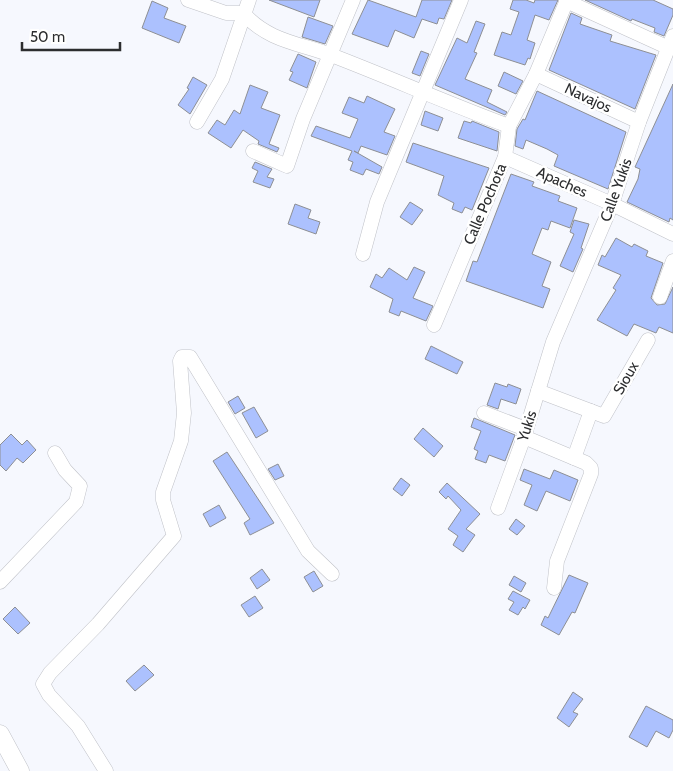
<svg xmlns="http://www.w3.org/2000/svg" width="673" height="771" viewBox="0 0 673 771" font-family="Cabin,sans-serif">
<style>
.building{fill:#acc1fe;stroke:#8d8f94}
.lines{fill:none;stroke-linecap:round;stroke-linejoin:round}
.minor-casing{stroke:#c0c2c8;stroke-width:15}
.tertiary-casing{stroke:#c0c2c8;stroke-width:19}
.minor{stroke:#fff;stroke-width:14}
.tertiary{stroke:#fff;stroke-width:18}
.labels{text-anchor:middle;stroke-width:5;stroke-linejoin:round;paint-order:stroke}
.street-label{font-size:15px;fill:#2c2d2f;stroke:#fff}
</style>
<rect width="100%" height="100%" fill="#f6f8fe"/>
<g class="building">
<path d="M269,0H320L314,17Z"/>
<path d="M368,0L416,17L422,0H452L444,19L439,18L437,24L422,19L414,38L395,30L388,47L352,34Z"/>
<path d="M513,0H526L534,3L535,0H558L549,20L535,15L527,40L535,43L530,59L528,58L525,65L494,55L502,32L511,35L519,12L510,9Z"/>
<path d="M585,0H653L673,9V15L664,36L654,32L655,28L632,19L631,21Z"/>
<path d="M152,1L168,8L164,18L186,26L179,43L142,28Z"/>
<path d="M571,13L582,18L580,24L612,35L610,41L656,55L635,109L549,70Z"/>
<path d="M308,17L333,26L325,44L302,37Z"/>
<path d="M476,21L485,24L474,52L477,53L465,79L492,90L487,102L507,112L505,115L435,85L457,38L467,43Z"/>
<path d="M421,51L429,54L420,76L412,73Z"/>
<path d="M298,54L316,62L307,88L289,80L293,72L290,71Z"/>
<path d="M504,72L523,81L516,94L498,86Z"/>
<path d="M193,77L207,85L190,114L178,105L189,89L187,88Z"/>
<path d="M673,84V220L670,218L669,222L627,202L638,179L640,169L635,167Z"/>
<path d="M250,85L268,92L261,108L280,115L269,144L279,148L277,152L258,144L259,141L243,130L231,148L208,133L217,120L225,125L234,110L240,114Z"/>
<path d="M537,91L626,132L608,189L554,166L558,155L547,149L526,140L523,149L515,146L517,129L523,119L525,120Z"/>
<path d="M367,96L395,109L384,132L395,136L387,155L361,146L358,153L354,151L382,167L379,174L366,169L363,175L350,170L353,162L348,160L352,151L311,136L316,126L350,138L358,119L342,113L349,97L364,103Z"/>
<path d="M425,111L443,118L438,131L421,125Z"/>
<path d="M464,121L471,123L472,121L499,132L497,151L458,138Z"/>
<path d="M413,143L489,168L472,210L465,207L462,213L452,209L454,203L438,195L444,176L406,162Z"/>
<path d="M255,162L272,169L267,177L274,179L270,188L253,182L258,171L252,168Z"/>
<path d="M511,174L534,182L532,186L560,196L558,201L577,208L570,228L551,221L548,230L542,228L532,254L551,262L542,286L550,289L543,308L466,281L473,261L477,262Z"/>
<path d="M410,202L423,210L412,225L400,217Z"/>
<path d="M295,204L311,210L308,218L320,222L316,234L288,224Z"/>
<path d="M574,220L589,224L581,248L583,249L573,272L560,266L574,234L570,232Z"/>
<path d="M616,238L632,247L634,244L648,251L646,256L663,263L651,298L657,305L665,304L673,287V333L659,327L656,333L634,324L627,336L597,320L616,290L613,288L621,275L598,265L602,255L605,257Z"/>
<path d="M414,267L425,272L413,298L433,306L426,321L401,311L399,316L389,312L393,299L370,287L376,274L382,278L389,268L407,280Z"/>
<path d="M431,346L463,362L457,374L425,359Z"/>
<path d="M495,383L507,387L508,384L521,389L516,404L501,399L498,409L487,405Z"/>
<path d="M238,396L245,408L235,414L228,402Z"/>
<path d="M254,407L268,431L256,438L242,413Z"/>
<path d="M474,418L515,435L505,461L489,455L486,463L475,459L478,451L474,449L481,431L471,427Z"/>
<path d="M423,428L443,446L434,457L414,439Z"/>
<path d="M11,434L22,445L27,440L36,450L23,463L17,458L6,471L0,465V445Z"/>
<path d="M227,452L274,523L250,535L244,523L250,519L213,461Z"/>
<path d="M278,464L284,476L275,480L268,469Z"/>
<path d="M524,469L550,479L554,470L578,480L570,501L546,491L537,511L524,505L532,485L520,480Z"/>
<path d="M401,478L410,485L402,496L393,489Z"/>
<path d="M447,483L480,514L466,529L475,535L463,552L453,545L458,536L448,529L461,510L448,496L446,499L439,492Z"/>
<path d="M219,505L226,518L210,527L203,514Z"/>
<path d="M516,519L525,526L517,535L509,529Z"/>
<path d="M262,569L270,580L257,589L250,578Z"/>
<path d="M314,571L323,586L313,592L304,577Z"/>
<path d="M569,575L588,583L575,613L572,612L559,635L541,625L545,616L548,618Z"/>
<path d="M514,576L526,583L521,592L509,585Z"/>
<path d="M513,591L530,600L525,609L523,607L518,615L509,610L514,602L508,599Z"/>
<path d="M255,596L263,608L249,617L241,605Z"/>
<path d="M15,607L30,623L18,634L3,619Z"/>
<path d="M144,665L154,675L135,691L126,681Z"/>
<path d="M573,692L583,699L573,712L578,714L569,727L557,718Z"/>
<path d="M646,706L673,720V730L669,738L656,731L647,747L629,737Z"/>
</g>
<g class="lines">
<g class="minor-casing">
<g id="minor">
<path d="M188,0L226,13H243C268,41 298,43 331,55C391,78 449,104 509,126"/>
<path d="M566,1L669,48"/>
<path d="M536,74L639,122"/>
<path d="M197,122L222,79L249,0"/>
<path d="M253,151L287,166L303,119L353,0"/>
<path d="M505,157L612,204L673,234"/>
<path d="M363,254L377,202L461,0"/>
<path d="M660,297L673,261"/>
<path d="M434,325L505,157L509,126L536,74L567,0"/>
<path d="M538,391L604,416L648,340"/>
<path d="M484,413L526,429"/>
<path d="M524,437L586,463L591,468V474L557,561L554,588"/>
<path d="M574,458L591,411"/>
<path d="M498,508L524,437L553,342L612,204L639,122L673,36"/>
<path d="M0,582L76,502L80,486L65,470L55,453"/>
<path d="M106,771L78,726L49,695L43,684L50,673L98,624L174,536L163,500V492L181,441L184,413L180,361L182,357H190L308,551L332,574"/>
</g>
</g>
<g class="tertiary-casing">
<path id="tertiary" d="M0,734L20,771"/>
</g>
<use href="#minor" class="minor"/>
<use href="#tertiary" class="tertiary"/>
</g>
<g class="labels">
<g class="street-label">
<text transform="translate(588 98) rotate(25)" y="5">Navajos</text>
<text transform="translate(562 182) rotate(24)" y="5">Apaches</text>
<text transform="translate(616 190) rotate(-70)" y="5">Calle Yukis</text>
<text transform="translate(485 204) rotate(-67)" y="5">Calle Pochota</text>
<text transform="translate(626 378) rotate(-60)" y="5">Sioux</text>
<text transform="translate(527 426) rotate(-72)" y="5">Yukis</text>
</g>
</g>
<path d="M22 42v8h98v-8" fill="none" stroke="#2c2d2f" stroke-width="2.5"/>
<text x="30" y="42" font-size="15" fill="#2c2d2f" stroke="#ffffff" stroke-width="4" paint-order="stroke">50 m</text>
</svg>
